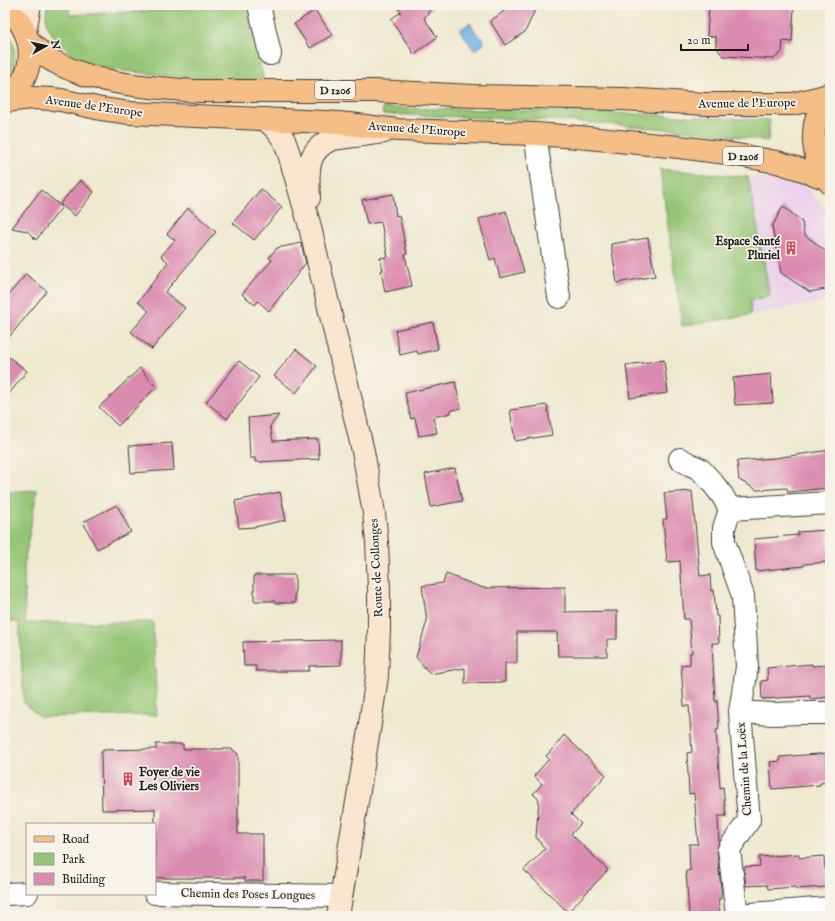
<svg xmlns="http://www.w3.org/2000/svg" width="835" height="921" viewBox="0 0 835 921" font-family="'IM FELL English',serif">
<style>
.built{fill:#ebd1eb}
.green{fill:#94c574;stroke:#587048}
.water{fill:#73b2e6;stroke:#486781}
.building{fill:#db8bb0}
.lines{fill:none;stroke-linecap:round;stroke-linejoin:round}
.street-casing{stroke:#3c3b37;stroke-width:24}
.secondary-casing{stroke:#3c3b37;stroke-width:24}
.primary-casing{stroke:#3c3b37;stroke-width:24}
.street{stroke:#fff;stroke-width:22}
.secondary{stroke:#fbe5cf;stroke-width:22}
.primary{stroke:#f6be87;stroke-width:22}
.labels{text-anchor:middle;stroke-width:3.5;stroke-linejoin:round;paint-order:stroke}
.shield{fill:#f7f3e8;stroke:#5e5c59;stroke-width:1}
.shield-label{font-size:11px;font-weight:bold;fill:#1c1c1c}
.street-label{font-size:12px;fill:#1c1c1c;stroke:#f7f3e8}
.poi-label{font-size:12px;font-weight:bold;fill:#1c1c1c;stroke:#f7f3e8;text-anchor:end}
</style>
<rect width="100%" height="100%" fill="#f7f3e8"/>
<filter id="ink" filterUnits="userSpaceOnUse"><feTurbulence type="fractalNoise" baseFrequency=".025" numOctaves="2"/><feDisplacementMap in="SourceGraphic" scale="8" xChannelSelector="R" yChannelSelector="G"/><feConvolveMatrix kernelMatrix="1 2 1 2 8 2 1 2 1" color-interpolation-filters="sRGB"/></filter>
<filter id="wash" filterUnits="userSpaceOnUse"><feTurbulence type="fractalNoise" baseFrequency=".012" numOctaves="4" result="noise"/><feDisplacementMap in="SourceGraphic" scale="16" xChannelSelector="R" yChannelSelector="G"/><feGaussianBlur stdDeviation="0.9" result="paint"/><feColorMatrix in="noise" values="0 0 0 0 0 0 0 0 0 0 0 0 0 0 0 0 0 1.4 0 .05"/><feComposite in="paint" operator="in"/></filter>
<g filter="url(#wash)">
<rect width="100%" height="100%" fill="#efe9d0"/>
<path class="built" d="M748,177L800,179L821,205L830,210V301L750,315L751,300L770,296Z"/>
<g class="green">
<path d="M47,5H68L70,15L248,6L264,82L200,79L106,69L87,63L71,57L66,49L56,40L52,34L47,25L46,15Z"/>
<path d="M5,27C17,43 19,65 5,80Z"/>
<path d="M383,108L567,111L770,120L768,141L705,132L567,121L382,114Z"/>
<path d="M660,169L748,177L770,296L751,300L750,315L682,326Z"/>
<path d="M37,490L24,565L25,623L153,622L157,715L40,717L24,703L19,622H5V492Z"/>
</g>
<path class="water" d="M470,23L479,37L483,38L484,44L474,50L460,30Z"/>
<g id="blocks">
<g class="building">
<path d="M396,5H434L424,18L437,37L414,54L391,19L401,12Z"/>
<path d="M506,5H526L535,10L525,32L505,45L490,21L503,12Z"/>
<path d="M709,5H769L794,7L792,42L783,41L782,52L774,59L723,56L716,47V37L707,36Z"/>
<path d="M315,10L332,35L310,48L294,24Z"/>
<path d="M80,180L94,192L75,216L60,204Z"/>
<path d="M261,189L282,207L254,240L233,223Z"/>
<path d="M41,190L62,207L36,240L27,231L12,228Z"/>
<path d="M393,194L396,216L399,215L407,254L405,255L412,286L385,292L381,271L383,270L380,258L388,257L381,222L367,224L362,200Z"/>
<path d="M783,206L802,222L804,234L830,255V288L810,292L781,273L772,227Z"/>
<path d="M188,208L216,232L165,292L185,308L152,349L131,332L149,311L138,302L168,262L161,256L175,240L167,234Z"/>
<path d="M506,211L524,272L500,278L495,258L490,260L479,219Z"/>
<path d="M648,238L655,276L617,283L611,244Z"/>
<path d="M301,243L306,263L269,311L258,301L255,305L242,294L272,260L269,257L277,248Z"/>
<path d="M26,274L47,291L5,342V299Z"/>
<path d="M433,322L438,349L418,354L417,351L400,355L395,330Z"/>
<path d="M296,349L317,366L296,393L274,376Z"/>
<path d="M5,354L27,371L5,399Z"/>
<path d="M664,360L668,393L630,398L626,365Z"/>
<path d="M239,361L259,377L227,419L206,402Z"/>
<path d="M140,368L156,387L118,426L99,407Z"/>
<path d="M771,374L773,403L735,405L733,378Z"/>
<path d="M455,382L461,408L450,411L451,413L433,417L437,433L419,436L415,418L411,419L405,393Z"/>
<path d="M547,405L552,435L515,441L510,410Z"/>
<path d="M279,415L270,426L273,441L318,439L319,459L255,462V458H250L248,418Z"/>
<path d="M172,443L174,470L131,473L129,446Z"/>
<path d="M830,450V488L788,492L787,488L757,490L739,480L737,461L775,458Z"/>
<path d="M455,468L462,501L431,507L425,474Z"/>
<path d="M692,491L700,576L710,575L711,591L714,590L716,616H718L719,643H712L715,701H717L719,729L716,730L720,788L723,787L726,816H718L719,841L717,850L721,889V899H718L720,916H702L701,914L689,915L686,871H690L689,844H698L694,793L689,794L687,753L692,752L689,706H684L681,665L690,664V653H692L689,619H684L680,561L667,562L663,519H667L664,493Z"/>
<path d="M280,492L286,520L254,527L239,528L235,501Z"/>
<path d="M117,505L131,532L97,549L83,522Z"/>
<path d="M828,530L830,562L804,564V566L756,571L754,539L798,535V532Z"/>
<path d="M446,574L483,588L565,587V612L617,611V639H607V656H558L557,632H517V663H505V682L465,683V668L430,674L416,657L427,621L422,586L443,583Z"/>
<path d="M254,575H295V603H275V601H254Z"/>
<path d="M341,640V665L309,666V671H256V666H244L243,642Z"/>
<path d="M812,664V666L830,665V697L810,699V696L762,699L761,681L768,680L767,668Z"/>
<path d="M564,735L606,775L571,814L581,824L571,834L608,870L568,912L524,870L545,849L536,837L539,799L533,794L542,784L534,776L549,759L546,756L556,745Z"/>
<path d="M156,744H183V749H232L238,754V834H263V881H245V878H155V809L102,810L101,752H103V750L156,749Z"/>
<path d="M830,753V782L820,783V785L772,789L770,762L780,761V757Z"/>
<path d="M799,854V858L824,856L826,887L796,889V887L768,889L767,885L746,886L744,867L760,866L759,857Z"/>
</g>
</g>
</g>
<g filter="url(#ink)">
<use href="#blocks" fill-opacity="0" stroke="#3c3b37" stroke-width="1"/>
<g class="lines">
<g class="street-casing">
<g id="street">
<path d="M259,5L270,54"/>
<path d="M535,134L559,297"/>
<path d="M680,459L691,465L700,469L711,481L722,495L730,509L724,528V542L743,596L747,667L740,712L749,820L729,849L737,915"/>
<path d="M730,509L830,503"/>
<path d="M740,712L773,714L801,713H830"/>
<path d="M155,893L341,896"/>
<path d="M5,894L27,893"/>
<path d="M737,916V915L830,908"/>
</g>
</g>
<g class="secondary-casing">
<g id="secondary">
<path d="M25,32L30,5"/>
<path d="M265,119L276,129L284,140L289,154L309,223L363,451L374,513L377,542L379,589V630L377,676L370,724L338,916"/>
<path d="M309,198C308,172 305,151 332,139L384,132"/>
</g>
</g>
<g class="primary-casing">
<g id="primary">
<path d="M5,8C37,30 39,77 5,98"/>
<path d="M28,41C37,49 45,57 55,62C65,68 77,72 89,76C124,86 159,88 195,91H375L474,96L623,99L706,104H793L829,95"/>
<path d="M830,93C808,119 809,157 830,183"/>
<path d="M5,101L32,98L52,99L61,100L101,109L130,113L325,122L349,124L398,130L535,134L578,137L679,147L726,153L777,162L800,169L827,179"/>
</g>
</g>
<use href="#street" class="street"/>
<use href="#secondary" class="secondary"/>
<use href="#primary" class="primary"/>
</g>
</g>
<defs>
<g id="building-bare" transform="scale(1.08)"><path d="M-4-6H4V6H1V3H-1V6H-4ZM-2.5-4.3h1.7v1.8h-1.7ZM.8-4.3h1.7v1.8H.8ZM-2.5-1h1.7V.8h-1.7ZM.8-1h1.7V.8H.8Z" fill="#d1495b" stroke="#f7f3e8" stroke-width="2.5" paint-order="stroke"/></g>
</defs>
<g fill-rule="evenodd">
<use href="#building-bare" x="791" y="248"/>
<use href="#building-bare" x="128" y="779"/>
</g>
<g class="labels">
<g class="shield">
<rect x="315" y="81" width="40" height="18" rx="3"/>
<rect x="723" y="147" width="40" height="18" rx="3"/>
</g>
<g class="shield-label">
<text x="335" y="94">D 1206</text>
<text x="743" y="160">D 1206</text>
</g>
<g class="street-label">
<text transform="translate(747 103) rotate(-1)" y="4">Avenue de l'Europe</text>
<text transform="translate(94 106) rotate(8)" y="4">Avenue de l'Europe</text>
<text transform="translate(417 129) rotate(4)" y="4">Avenue de l'Europe</text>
<text transform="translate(376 568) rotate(-93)" y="4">Route de Collonges</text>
<text transform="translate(744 769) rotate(-94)" y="4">Chemin de la Loëx</text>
<text transform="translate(248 894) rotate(1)" y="4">Chemin des Poses Longues</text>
</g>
<g class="poi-label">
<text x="780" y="245">Espace Santé<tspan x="780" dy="14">Pluriel</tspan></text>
<text x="139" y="776" text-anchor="start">Foyer de vie<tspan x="139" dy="14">Les Oliviers</tspan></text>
</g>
</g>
<rect width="835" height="921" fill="none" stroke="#f7f3e8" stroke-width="20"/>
<rect x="26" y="823" width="130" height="72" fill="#f7f3e8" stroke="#9f9d96"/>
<rect x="34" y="836" width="20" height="6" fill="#f6be87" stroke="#9f9d96"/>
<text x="62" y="843" font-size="12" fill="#1c1c1c">Road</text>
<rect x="34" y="853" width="20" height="12" fill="#94c574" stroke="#9f9d96"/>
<text x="62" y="863" font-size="12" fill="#1c1c1c">Park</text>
<rect x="34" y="873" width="20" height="12" fill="#db8bb0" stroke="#9f9d96"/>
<text x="62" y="883" font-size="12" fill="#1c1c1c">Building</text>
<g transform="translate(46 46) rotate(82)" stroke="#f7f3e8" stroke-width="3" paint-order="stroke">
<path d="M0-3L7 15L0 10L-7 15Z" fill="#1c1c1c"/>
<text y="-6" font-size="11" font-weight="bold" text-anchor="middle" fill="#1c1c1c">N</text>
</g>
<path d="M681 44v6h67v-6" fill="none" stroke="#1c1c1c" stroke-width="2"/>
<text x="687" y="44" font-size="12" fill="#1c1c1c" stroke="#f7f3e8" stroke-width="3" paint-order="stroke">20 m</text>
</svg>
